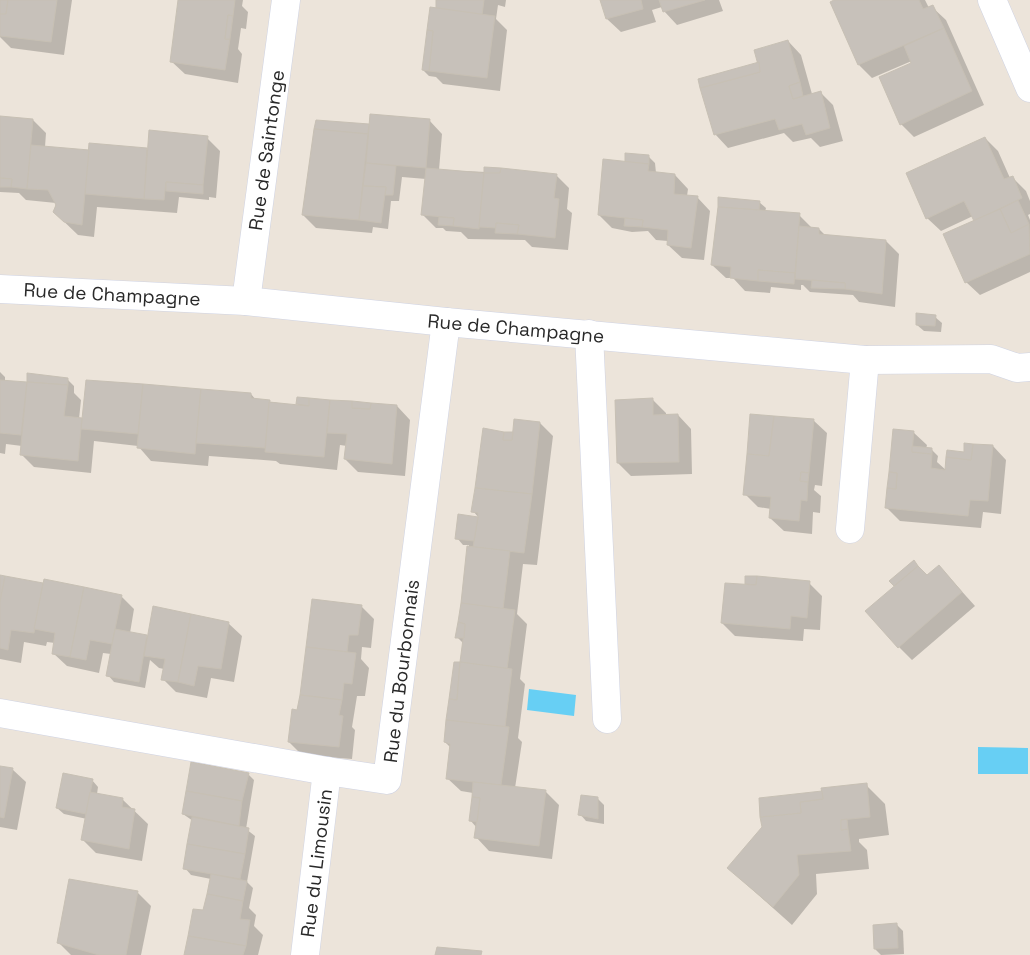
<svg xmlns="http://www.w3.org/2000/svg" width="1030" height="955" viewBox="0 0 1030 955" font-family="'Space Grotesk',sans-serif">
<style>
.water{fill:#67cff4}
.shadow{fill:#0003}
.building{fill:#c7c1ba;stroke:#c7c0b4}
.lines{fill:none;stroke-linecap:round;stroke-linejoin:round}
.minor-casing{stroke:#cfd3e3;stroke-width:29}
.minor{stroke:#fff;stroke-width:28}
.labels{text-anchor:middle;stroke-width:4.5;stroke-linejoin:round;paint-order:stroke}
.street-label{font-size:19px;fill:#292929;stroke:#fff}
</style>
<rect width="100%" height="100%" fill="#ece4da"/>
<g class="water">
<path d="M529,689L576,695L574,716L527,710Z"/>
<path d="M978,747L1028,748V774H978Z"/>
</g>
<g class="shadow">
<path d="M2,0H72L64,55L11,48L0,37Z"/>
<path d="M180,0H243L242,6L248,12L246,29L241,28L238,49L242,54L238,83L185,74L171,61Z"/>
<path d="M438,0H506L505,7L498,5L496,19L507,30L500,91L443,84L436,77L429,76L423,70Z"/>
<path d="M601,0H719L723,11L677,25L664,11L662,7L652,10L656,22L621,32L607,19Z"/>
<path d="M837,0H925L929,8L932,7L946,20L984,105L914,137L901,124L914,60L872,78L859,65Z"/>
<path d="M788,41L801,55L812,94L820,92L833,105L843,141L820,147L811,138L793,142L784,133L728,148L715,134L759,63Z"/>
<path d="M0,117L33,120L46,133L45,147L90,151V144L148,150L207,138L220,151L216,198L209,197V200L179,197L177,213L97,207L94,237L78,235L54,212L56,203L26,200L19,193L0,192Z"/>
<path d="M429,120L442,134L439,170L556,175L569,188L567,209L572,213L568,250L532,247L525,240L468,239L461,232L446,231L443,228H436L422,214L426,179L402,177L399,201H391L388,229L373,227L372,233L316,228L303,215L317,121L370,126Z"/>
<path d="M985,138L998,151L1010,178L1012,177L1026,191L1030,201V214L1028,215L1030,220V272L980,295L966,282L975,221L973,216L941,231L927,218Z"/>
<path d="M649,157L655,163L656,173L675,175L688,189L687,196L697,197L710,211L704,260L682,258L668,245V241L656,240L648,231L632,232L612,228L599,215L626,163Z"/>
<path d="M719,198L759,202L766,208L765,212L799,215L813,229H819L825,235L886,241L899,254L895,307L859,302L853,295L810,292L803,285H801V290L771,287L770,293L745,291L733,278H726L712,265Z"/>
<path d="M935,317L942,323L941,332L924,331L917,325Z"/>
<path d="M0,372L5,377V382L31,384L67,379L74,386V393L81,400L79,419H83L87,381L251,394L256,400L300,406L297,403L298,398L397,406L410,420L405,476L358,472L345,459L347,446L340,445L337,470L280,464L276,461L209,456L208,466L151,461L138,446L94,441L91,473L34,467L21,454L22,446L6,444L5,454L0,453Z"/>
<path d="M653,400L666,413V416L678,415L691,429L692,474L631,476L618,463Z"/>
<path d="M813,420L827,433L822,486L815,485L814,490L821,496L820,513L813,512L812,534L784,531L770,518L771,509L758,507L745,494Z"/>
<path d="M540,423L553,436L537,565L523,564L517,614L527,624L520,679L525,684L518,738L522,742L515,788L546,792L559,805L552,859L489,851L476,837L477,828L470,820L473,793L461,791L447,778L451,748L445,742L464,644L457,637L469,545H463L457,538L479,518L473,511L514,434Z"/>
<path d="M913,432L927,445L926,449L932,450L938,456L937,462L947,471L965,453L993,446L1006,460L1001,514L983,512L981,528L900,521L887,508Z"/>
<path d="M913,561L927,577L939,566L975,606L912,660L899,647L896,586L891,581Z"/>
<path d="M0,577L121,596L134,609L130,633L149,638L228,623L242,636L234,682L211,678L207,698L176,692L163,679L164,669L159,668L150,660L145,688L114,682L108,675L111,654L103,653L99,673L67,666L53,653L55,643L47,642L46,646L24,642L21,663L0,659Z"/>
<path d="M747,577L809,583L822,596L820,630L804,629L803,641L735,636L722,623L746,586Z"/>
<path d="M361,606L374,619L371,648L362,647L361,659L369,668L365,696H357L352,727L355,730L352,759L302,755L289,742L298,712Z"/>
<path d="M0,767L12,769L26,782L17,830L0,827Z"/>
<path d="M248,774L254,780L246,829L255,836L247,882L253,888L249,908L256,915L254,926L263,935L258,955H185L204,912L211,879L191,875L185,868L193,821L183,814Z"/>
<path d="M92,780L98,787L97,794L122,799L148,824L142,861L96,853L83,840L87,819L64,814L57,808Z"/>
<path d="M866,785L885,804L889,835L859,839V842L867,850L869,869L816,874L817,894L792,925L728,868L823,793Z"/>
<path d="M597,798L604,805V824L586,821L580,814Z"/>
<path d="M137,892L151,906L141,955H71L58,942Z"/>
<path d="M896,924L903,931L904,954L881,955L875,949Z"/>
</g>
<g class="building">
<path d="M0,0H8L6,14H0Z"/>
<path d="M8,0H57L51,42L0,36V14H6Z"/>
<path d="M178,0H235L233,16L228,15L225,39H230L225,70L170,62Z"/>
<path d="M436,0H484L482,15L436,8Z"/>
<path d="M600,0H641L643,9L606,19Z"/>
<path d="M659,0H705L663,12Z"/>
<path d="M834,0H919L923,9L933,5L944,28L858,65L830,2Z"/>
<path d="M430,7L495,16L487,78L429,71L433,31L427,30Z"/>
<path d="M228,15L233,16L230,39H225Z"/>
<path d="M944,28L972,91L900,125L879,77L911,63L904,46Z"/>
<path d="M427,30L433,31L429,71L422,70Z"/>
<path d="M788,40L800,82L789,86L793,99L821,91L830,128L806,135L802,124L779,130L775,119L714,135L700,88L760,72L754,50Z"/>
<path d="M759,62L760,72L700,88L698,79Z"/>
<path d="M800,82L803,96L793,99L789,86Z"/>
<path d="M370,114L430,119L426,168L366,163Z"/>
<path d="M0,116L33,119L27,189L11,187L12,179L0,178Z"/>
<path d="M316,120L369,124L368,134L314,129Z"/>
<path d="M314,129L368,134L359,220L302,215Z"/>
<path d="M149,130L208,136L203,185L166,182L164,200L144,199Z"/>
<path d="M985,137L1004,179L1013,176L1022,198L974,221L964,201L926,219L906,173Z"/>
<path d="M89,143L147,148L144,199L85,194Z"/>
<path d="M31,145L89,150L82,225L64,222L53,212L56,205L48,190L27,189Z"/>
<path d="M625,153L649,155V164L625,162Z"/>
<path d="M603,159L649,164L648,171L675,174L674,194L698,196L691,248L667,245L668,230L642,227L643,220L598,215Z"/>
<path d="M366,163L396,166L393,195H385L386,187L363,186Z"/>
<path d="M484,167L501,168L500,173H484Z"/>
<path d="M426,168L484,173L479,229L453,226L454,218L421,215Z"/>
<path d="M501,168L557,174L554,198L559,199L555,238L517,234L519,225L496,223V228L479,227L484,173H500Z"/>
<path d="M0,178L12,179L11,187H0Z"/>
<path d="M166,182L203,185V194L166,191Z"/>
<path d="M363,186L386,187L381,223L359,220Z"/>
<path d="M718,197L760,201L759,210L718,207Z"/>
<path d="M1018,200L1029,224L1011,233L1000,209Z"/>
<path d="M718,207L800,213L795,273L758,270V281L730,278L731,267L711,265Z"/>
<path d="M1000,209L1011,233L1029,224L1030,254L965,283L943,234Z"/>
<path d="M439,217L454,218L453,226L438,225Z"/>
<path d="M625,218L643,220L642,227L624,226Z"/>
<path d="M496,223L519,225L517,234L495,233Z"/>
<path d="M799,226L819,228V234L886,240L882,294L845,289V283L795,279Z"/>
<path d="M758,270L795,273L794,284L758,281Z"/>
<path d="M812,280L845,283V289L811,288Z"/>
<path d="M916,313L936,315L935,326L916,325Z"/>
<path d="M27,373L68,378V385L27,382Z"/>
<path d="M0,380L27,382L21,435L0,433Z"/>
<path d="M86,380L143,384L138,434L81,429Z"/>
<path d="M27,382L68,385L64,416L82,418L78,461L20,455Z"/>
<path d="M143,384L201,389L195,454L137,448Z"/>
<path d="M201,389L251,393V398L270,400L265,448L196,443Z"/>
<path d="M297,397L309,398V406L296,404Z"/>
<path d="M309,398L330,400L324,457L265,452L269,402L309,406Z"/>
<path d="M653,398V415L678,414L679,462L617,463L615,400Z"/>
<path d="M330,400L352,401V408L370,409L371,403L397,405L392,464L344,459L347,434L327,433Z"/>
<path d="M352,401L371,403L370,409L352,408Z"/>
<path d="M750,414L774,416L769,456L747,454Z"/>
<path d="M774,416L814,419L809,473L801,472L800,481L808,482L807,501L801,500L799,521L769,518L771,497L743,495L747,454L769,456Z"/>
<path d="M514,419L540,422L532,494L475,488L483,428L504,432L503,440H512Z"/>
<path d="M893,429L914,431L912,452L932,454L931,468L945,470L946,457L971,460L973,444L993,445L988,501L970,500L968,516L885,508L887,488L896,489L897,473L889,472Z"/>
<path d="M504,432H513L512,440H503Z"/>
<path d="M964,443L973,444L971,460L946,457L947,450L964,452Z"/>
<path d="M912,446L932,448V454L912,452Z"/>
<path d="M801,472L809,473L808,482L800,481Z"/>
<path d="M889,472L897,473L896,489L887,488Z"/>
<path d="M475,488L532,494L524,553L473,547L478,517V513L471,512Z"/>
<path d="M458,514L478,517L474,541L455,539Z"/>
<path d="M467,546L510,551L503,609L461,603Z"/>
<path d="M914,560L918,566L894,586L889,581Z"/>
<path d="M939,565L962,592L898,648L865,611L918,566L927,575Z"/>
<path d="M0,575L5,576L0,602Z"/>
<path d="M5,576L43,583L34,633L11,630L8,650L0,648V602Z"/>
<path d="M745,576H757L756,585L745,584Z"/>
<path d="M757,576L810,581L807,618L791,616L790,629L721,623L725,583L756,585Z"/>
<path d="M44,579L84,587L70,657L52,654L55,633L34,629Z"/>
<path d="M84,587L122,595L112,644L90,640L86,660L70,657Z"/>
<path d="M312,599L362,605L358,635H349L347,652L306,647Z"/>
<path d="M461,603L515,610L507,669L460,662L465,624L458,622Z"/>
<path d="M153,606L191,614L178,682L161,680L165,659L144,656Z"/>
<path d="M191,614L229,622L221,669L198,666L194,686L178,682Z"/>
<path d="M458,622L465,624L464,638H455Z"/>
<path d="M115,629L147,635L139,682L106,676Z"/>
<path d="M306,647L356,653L352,684L344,683L342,700L300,695Z"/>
<path d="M454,662H460L457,700L449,699Z"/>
<path d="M460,662L512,669L505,727L446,720L449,699L457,700Z"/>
<path d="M300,695L342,700L339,715L343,716L339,747L288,742L292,709L297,710Z"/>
<path d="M446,720L509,727L501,785L446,779L450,744L444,742Z"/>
<path d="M191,762L249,773L242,801L186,791Z"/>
<path d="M0,766L13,768L4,818L0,817Z"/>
<path d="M63,773L93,779L86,814L56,808Z"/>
<path d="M473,782L546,790L539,846L474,838L480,798L472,797Z"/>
<path d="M867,783L870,817L841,820V830L848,829L851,851L797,855L799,875L773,907L727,868L762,827L760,817L801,813L800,802L823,799L821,788Z"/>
<path d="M186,791L242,801L239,826L182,814Z"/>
<path d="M822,791L823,799L800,802L801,813L760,817L759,798Z"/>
<path d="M90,792L123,798L122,807L135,809L129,849L81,840Z"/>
<path d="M581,795L598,797V819L578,815Z"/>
<path d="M472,797L480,798L477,822L469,821Z"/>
<path d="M192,817L249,828L245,854L187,844Z"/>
<path d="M847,819L848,829L841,830V820Z"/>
<path d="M187,844L245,854L240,879L183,869Z"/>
<path d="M211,874L247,881L243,901L207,894Z"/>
<path d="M69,879L138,891L126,955H99L57,943Z"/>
<path d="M207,894L243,901L240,919L250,920L246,946L188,936L193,909L203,910Z"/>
<path d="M897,923L898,948L874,949L873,925Z"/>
<path d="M188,936L246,946L243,955H184Z"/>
<path d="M437,947L482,951L481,955H435Z"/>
</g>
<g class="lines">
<g class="minor-casing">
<g id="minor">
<path d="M992,0L1030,88"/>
<path d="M0,289L246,301L446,322L865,360L991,359L1017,368L1030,367"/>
<path d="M246,301L286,0"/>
<path d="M589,334L607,719"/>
<path d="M850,529L865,360"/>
<path d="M0,713L327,771L387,780L446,322"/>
<path d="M305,955L327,771"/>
</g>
</g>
<use href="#minor" class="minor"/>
</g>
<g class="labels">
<g class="street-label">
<text transform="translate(266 150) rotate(-82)" y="7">Rue de Saintonge</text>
<text transform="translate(112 294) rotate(3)" y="7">Rue de Champagne</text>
<text transform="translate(516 328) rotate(5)" y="7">Rue de Champagne</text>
<text transform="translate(401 671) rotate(-83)" y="7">Rue du Bourbonnais</text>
<text transform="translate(316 863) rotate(-83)" y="7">Rue du Limousin</text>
</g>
</g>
</svg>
